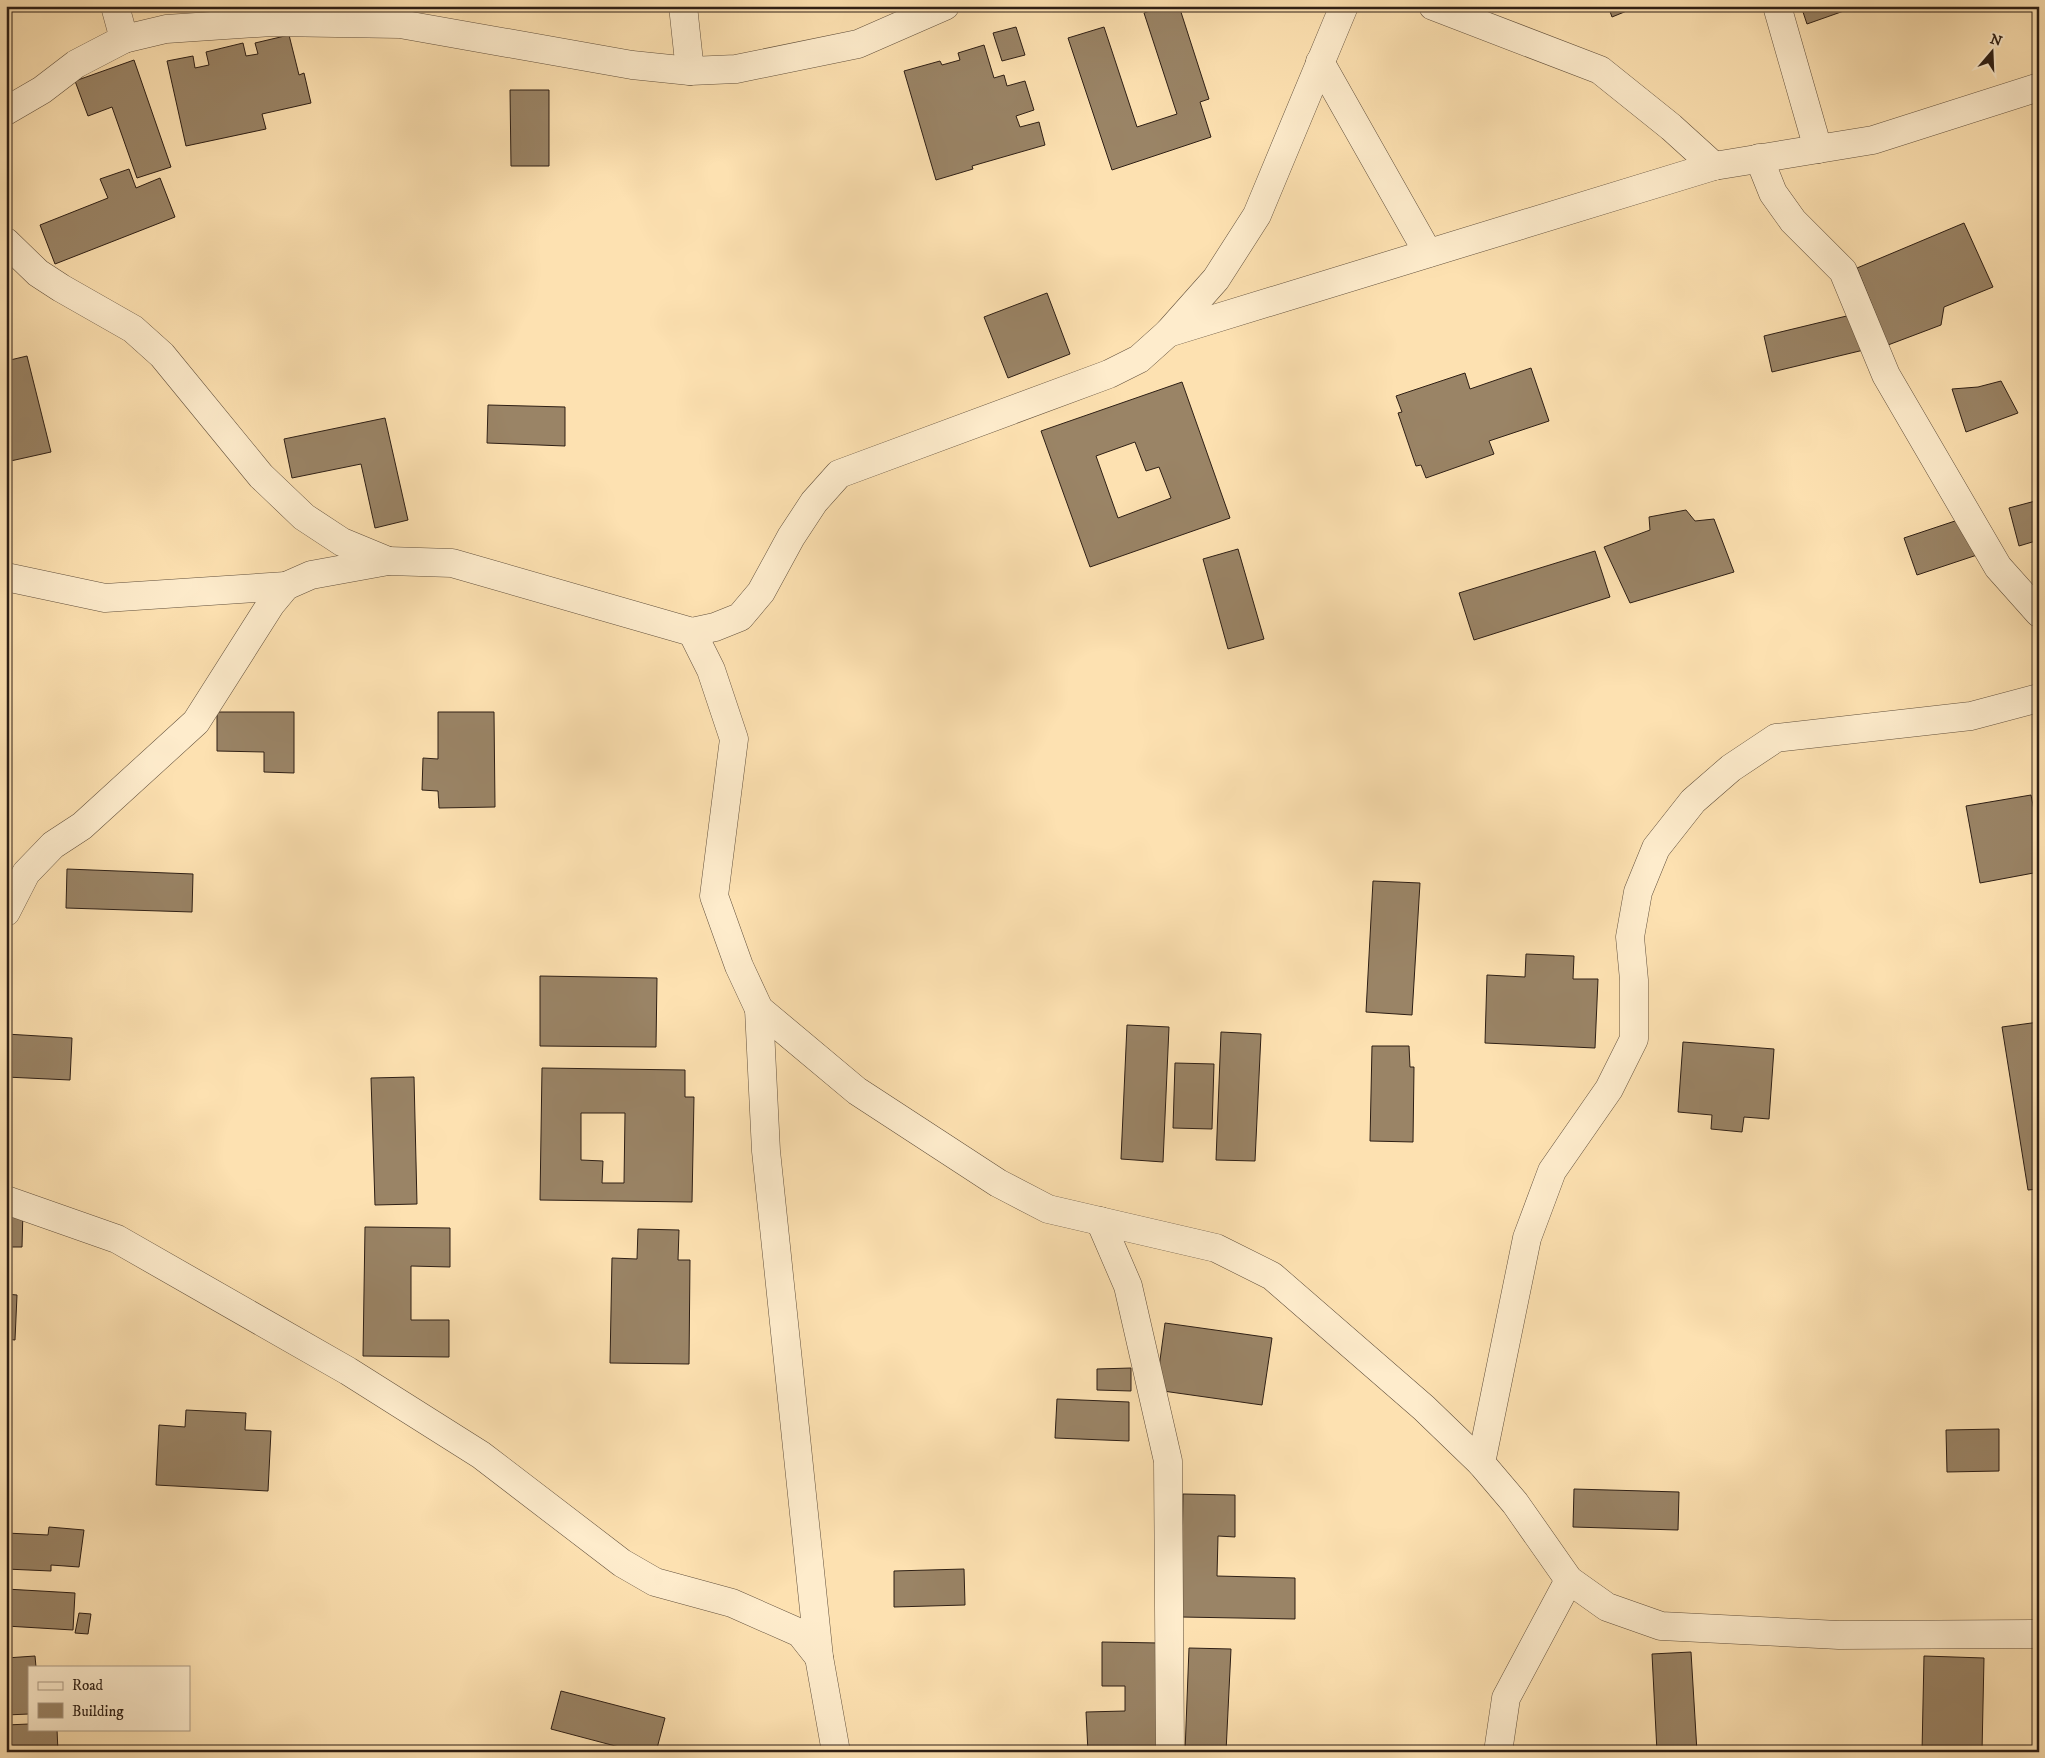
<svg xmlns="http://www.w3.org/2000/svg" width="2045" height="1758" viewBox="0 0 2045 1758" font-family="'IM FELL DW Pica',serif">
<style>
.building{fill:#9a8466;stroke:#2e1f15;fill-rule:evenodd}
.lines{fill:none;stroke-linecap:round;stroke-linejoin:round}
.minor-casing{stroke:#62503c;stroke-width:29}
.minor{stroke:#feeccc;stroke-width:28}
</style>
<rect width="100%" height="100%" fill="#fde1b1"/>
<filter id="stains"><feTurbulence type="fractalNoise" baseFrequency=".004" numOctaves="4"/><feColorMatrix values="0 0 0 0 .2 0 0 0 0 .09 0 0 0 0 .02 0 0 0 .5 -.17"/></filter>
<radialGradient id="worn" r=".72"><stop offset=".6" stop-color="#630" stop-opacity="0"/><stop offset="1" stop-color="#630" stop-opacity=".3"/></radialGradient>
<g class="building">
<path d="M1166,6H1179L1209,99L1200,102L1211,137L1112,170L1068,38L1104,27L1137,127L1177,114L1144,13Z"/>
<path d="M1608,6H1639L1612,17Z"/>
<path d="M1801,6H1858L1807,24Z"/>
<path d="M1016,27L1025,55L1002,61L993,33Z"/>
<path d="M289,35L299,75L304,73L311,103L262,114L266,129L186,146L167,61L193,56L195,68L209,65L206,52L243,43L246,56L258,54L255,43Z"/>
<path d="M984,45L994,78L1004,75L1007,86L1025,81L1034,110L1016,116L1020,127L1039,122L1045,145L972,166L973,169L936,180L904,71L940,61L942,65L960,60L958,53Z"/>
<path d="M134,60L171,167L137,178L112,107L88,116L75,81Z"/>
<path d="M510,90H549V166H511Z"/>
<path d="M129,169L136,188L160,178L175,217L55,264L40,225L108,198L100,179Z"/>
<path d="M1964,223L1993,287L1944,307L1941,325L1888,345L1857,268Z"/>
<path d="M1047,293L1070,354L1008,378L984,317Z"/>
<path d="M1859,313L1868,349L1772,372L1764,336Z"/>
<path d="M27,356L51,452L6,462V361Z"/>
<path d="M1531,368L1549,421L1489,441L1494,454L1426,478L1421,465L1416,466L1398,413L1402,412L1396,396L1465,373L1470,389Z"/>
<path d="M2001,381L2018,413L1966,432L1952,389L1978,387Z"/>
<path d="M1182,382L1230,518L1090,567L1041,431ZM1135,442L1146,471L1159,467L1171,498L1118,518L1096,456Z"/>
<path d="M488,405L565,407V446L487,443Z"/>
<path d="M385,418L408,520L375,528L361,464L292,478L284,439Z"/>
<path d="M2039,500V540L2019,546L2009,508Z"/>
<path d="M1686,510L1695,521L1714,519L1734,572L1630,603L1604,547L1650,530L1649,517Z"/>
<path d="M1967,517L1980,554L1917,575L1904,538Z"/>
<path d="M1238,549L1264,639L1228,649L1203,559Z"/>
<path d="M1595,551L1610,597L1474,640L1459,593Z"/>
<path d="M217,712H294V773L264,772V752L217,751Z"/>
<path d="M438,712H494L495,807L439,808L438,791L422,790L423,758L438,759Z"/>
<path d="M2031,795L2035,815H2039V872L1980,883L1966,806Z"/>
<path d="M67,869L193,874L192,912L66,908Z"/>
<path d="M1373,881L1420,883L1412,1015L1366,1012Z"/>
<path d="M1526,954L1574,956L1573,979H1598L1595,1048L1485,1043L1487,975L1525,977Z"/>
<path d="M540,976L657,978L656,1047L540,1046Z"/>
<path d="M2039,1022V1189L2028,1190L2002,1027Z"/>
<path d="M1127,1025L1169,1027L1163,1162L1121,1159Z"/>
<path d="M1221,1032L1261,1034L1255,1161L1216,1160Z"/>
<path d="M6,1034L72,1038L70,1080L6,1077Z"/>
<path d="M1683,1042L1774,1049L1769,1119L1744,1117L1742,1132L1711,1129L1712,1115L1678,1112Z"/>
<path d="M1372,1046H1409L1410,1067H1414L1413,1142L1370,1141Z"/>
<path d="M1175,1063L1214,1064L1212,1129L1173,1128Z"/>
<path d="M542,1068L685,1070V1097H694L692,1202L540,1200ZM581,1113H625L624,1183H602L603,1161L581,1160Z"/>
<path d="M414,1077L417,1204L375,1205L371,1078Z"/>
<path d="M6,1209H23L22,1247H6Z"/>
<path d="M365,1227L450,1228V1267L411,1266V1320H449V1357L363,1356Z"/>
<path d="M638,1229L679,1230L678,1260H690L689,1364L610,1363L612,1258L637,1259Z"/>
<path d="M6,1294L17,1295L15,1340L6,1339Z"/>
<path d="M1165,1323L1272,1338L1262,1405L1156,1390Z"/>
<path d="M1131,1368V1391L1097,1390V1369Z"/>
<path d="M1057,1399L1129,1402V1441L1055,1438Z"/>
<path d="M186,1410L246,1413L245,1430L271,1431L268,1491L156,1485L159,1425L185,1427Z"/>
<path d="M1999,1429V1471L1947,1472L1946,1430Z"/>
<path d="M1574,1489L1679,1492L1678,1530L1573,1527Z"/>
<path d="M1183,1494L1235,1495V1537L1218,1536L1217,1576L1295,1578V1619L1181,1617Z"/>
<path d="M49,1527L84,1530L79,1567L51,1565V1571L6,1569V1533L48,1535Z"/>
<path d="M964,1569L965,1605L894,1607V1571Z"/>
<path d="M6,1589L75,1593L73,1630L6,1626Z"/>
<path d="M79,1613L91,1614L88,1634L75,1633Z"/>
<path d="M1102,1642L1159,1643L1158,1752H1088L1086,1712L1125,1711V1686H1102Z"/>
<path d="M1189,1648L1231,1649L1226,1752H1185Z"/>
<path d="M1691,1652L1697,1752H1657L1652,1654Z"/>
<path d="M35,1656L36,1667H29V1714L6,1715V1658Z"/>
<path d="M1924,1656L1984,1658L1982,1752H1922Z"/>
<path d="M561,1691L665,1718L656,1752H638L551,1729Z"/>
<path d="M29,1724V1729H57L58,1752H6V1725Z"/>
</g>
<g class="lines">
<g class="minor-casing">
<g id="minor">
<path d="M115,6L124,39"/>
<path d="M683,6L690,71"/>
<path d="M1433,6L1600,70L1671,127L1714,166"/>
<path d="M1777,6L1818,149"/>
<path d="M1320,62L1428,253"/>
<path d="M6,111L42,90L76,64L124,39L166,29L272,22L400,24L632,65L690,71L736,69L858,44L945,6"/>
<path d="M1759,158L1773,193L1793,221L1843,271L1886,375L1998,567L2039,613"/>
<path d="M6,242L38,273L61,288L133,329L162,355L261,476L304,517L342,542L388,561"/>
<path d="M1168,333L1714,166L1873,140L2039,87"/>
<path d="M6,577L105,598L286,586"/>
<path d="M692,632L711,670L734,739L714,896L739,966L759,1009L857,1091L998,1183L1048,1209L1216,1248L1272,1276L1424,1408L1481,1463L1515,1503L1569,1580L1607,1607L1661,1626L1839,1635L2039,1634"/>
<path d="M6,912L26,873L53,845L82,826L196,722L271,604L286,586L311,575L388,561L452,563L692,632L715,627L740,617L761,592L791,537L814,502L839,474L1109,374L1139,359L1168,333L1216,279L1257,215L1344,6"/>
<path d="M759,1009L766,1151L819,1657L836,1752"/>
<path d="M6,1200L117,1239L348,1371L481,1455L622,1563L655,1582L732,1603L800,1633L819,1657"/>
<path d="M1100,1221L1128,1286L1168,1461L1170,1752"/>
<path d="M1481,1463L1527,1238L1552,1171L1609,1089L1634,1039V980L1630,937L1638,892L1656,848L1693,801L1731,768L1776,738L1971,716L2039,698"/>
<path d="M1498,1752L1506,1698L1569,1580"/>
</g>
</g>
<use href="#minor" class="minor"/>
</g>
<rect width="2045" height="1758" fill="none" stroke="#fde1b1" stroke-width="25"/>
<rect x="8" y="8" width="2030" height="1743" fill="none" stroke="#2e1f15" stroke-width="2.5"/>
<rect x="12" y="12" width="2020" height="1733" fill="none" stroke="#2e1f15"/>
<rect x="28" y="1666" width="162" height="65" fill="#feeccc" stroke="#ab9a83"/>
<rect x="38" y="1682" width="25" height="8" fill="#feeccc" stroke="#ab9a83"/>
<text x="72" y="1690" font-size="15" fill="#2e1f15">Road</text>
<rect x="38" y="1703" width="25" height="15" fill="#9a8466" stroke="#ab9a83"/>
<text x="72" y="1716" font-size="15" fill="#2e1f15">Building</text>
<g transform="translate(1992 52) rotate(19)" stroke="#feeccc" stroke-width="4" paint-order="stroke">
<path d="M0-4L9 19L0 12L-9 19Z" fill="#2e1f15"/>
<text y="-8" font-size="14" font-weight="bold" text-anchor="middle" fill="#2e1f15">N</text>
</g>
<rect width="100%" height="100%" filter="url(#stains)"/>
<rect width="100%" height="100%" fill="url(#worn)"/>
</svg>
